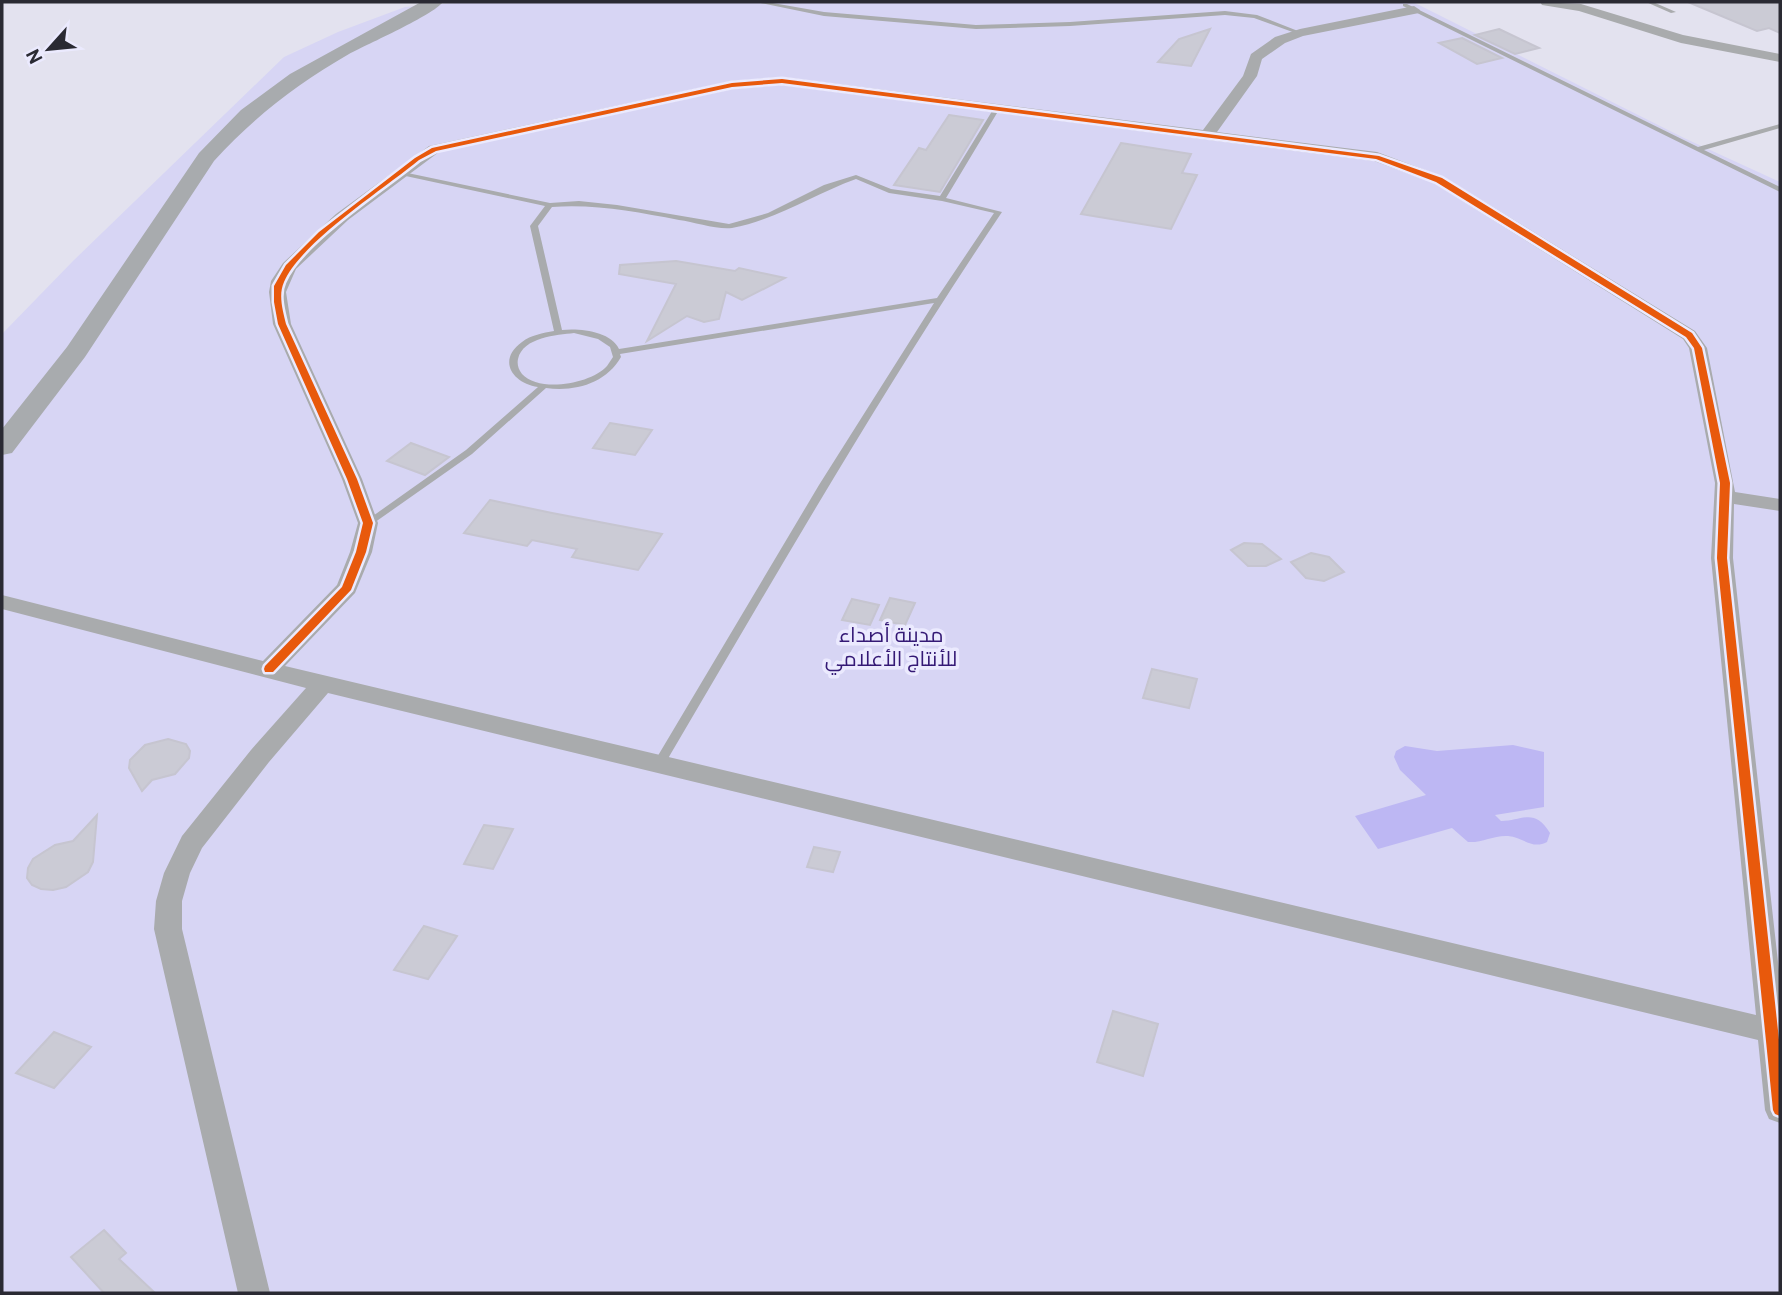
<svg xmlns="http://www.w3.org/2000/svg" width="1782" height="1295" viewBox="0 0 1782 1295" font-family="Overpass,Cairo,sans-serif">
<style>
.green{fill:#d7d5f4}
.water{fill:#bdb7f3}
.building{fill:#cbcbd5;stroke:#c6c5d0;stroke-width:2}
.lines{fill:none;stroke-linecap:round;stroke-linejoin:round}
.service{fill:#a9abad;fill-rule:evenodd}
.minor{fill:#a9abad;fill-rule:evenodd}
.secondary{fill:#a8abae;fill-rule:evenodd}
.cycleway-casing{stroke:#ebeafe;stroke-width:5}
.cycleway{fill:#e8590c;fill-rule:evenodd}
.labels{text-anchor:middle;stroke-width:7;stroke-linejoin:round;paint-order:stroke}
.park-label{font-size:21px;fill:#341975;stroke:#ebeafe}
</style>
<rect width="100%" height="100%" fill="#e3e2ef"/>
<path class="green" d="M466,2H1413L1684,138L1780,182V1293H2V334L73,261L284,57L338,32L405,7Z"/>
<path class="water" d="M1513,745L1544,752V807L1495,815L1501,821C1523,821 1534,807 1550,833L1547,842C1532,850 1523,837 1508,836C1494,835 1482,843 1468,842L1452,828L1378,849L1355,816L1426,795L1400,770L1394,757L1396,751L1405,746L1437,751Z"/>
<g class="building">
<path d="M1688,2H1780V33L1769,28L1757,31Z"/>
<path d="M1210,29L1191,66L1158,62L1179,39Z"/>
<path d="M1499,29L1539,48L1515,54L1475,35Z"/>
<path d="M1462,38L1502,58L1477,64L1439,43Z"/>
<path d="M949,115L983,120L940,192L894,185L919,148L926,150Z"/>
<path d="M1121,143L1191,154L1182,173L1197,175L1171,229L1081,214Z"/>
<path d="M676,261L735,271L739,268L785,278L742,300L726,292L719,319L704,322L687,316L647,341L676,284L619,274L620,265Z"/>
<path d="M610,423L652,430L635,455L593,448Z"/>
<path d="M411,443L449,457L425,475L387,461Z"/>
<path d="M490,500L552,513L662,534L638,570L572,557L577,549L532,540L527,546L464,533Z"/>
<path d="M1244,543L1262,544L1281,559L1266,566H1248L1231,550Z"/>
<path d="M1311,553L1329,557L1344,572L1324,581L1306,578L1291,562Z"/>
<path d="M890,598L915,603L905,625L880,620Z"/>
<path d="M852,599L879,605L870,625L842,620Z"/>
<path d="M1152,669L1197,679L1189,708L1143,698Z"/>
<path d="M168,739L186,744L190,751L189,758L175,774L152,780L142,791L129,768L130,760L145,745Z"/>
<path d="M97,815L93,862L88,872L66,887L53,890L41,889L32,885L27,878L28,868L33,859L55,845L73,841Z"/>
<path d="M484,825L513,829L493,869L464,864Z"/>
<path d="M814,847L840,852L833,872L807,867Z"/>
<path d="M424,926L457,936L428,979L394,970Z"/>
<path d="M1113,1011L1158,1024L1143,1076L1097,1062Z"/>
<path d="M54,1032L91,1047L54,1088L16,1073Z"/>
<path d="M104,1230L126,1253L119,1259L155,1293H104L71,1257Z"/>
</g>
<g class="lines">
<g class="service">
<path d="M756,2H767L824,12L976,25L1070,22L1225,11L1257,15L1303,33L1298,34L1254,18L1225,15L1070,26L976,29L824,16Z"/>
<path d="M1646,2H1653L1676,12L1671,13Z"/>
<path d="M1403,4H1407L1698,147L1780,124V128L1704,150L1780,187V192L1403,6Z"/>
<path d="M997,106L1000,108L946,198L1002,212C881,392 773,580 663,767H655L653,764L819,485L934,303L620,354L621,357C606,383 576,392 546,388L472,454L371,525H365L363,523L466,450L538,387C512,383 497,360 522,342C531,335 543,333 554,331L530,226L545,206L401,175H398V171L550,203L579,201L617,205L729,224L768,213L824,185L856,175L891,189L940,196L994,108ZM856,179L889,193L942,201L994,213L937,298L619,349C611,331 579,328 562,330L538,226L552,207C597,204 636,212 679,220C694,222 718,230 732,228C776,220 814,194 856,179ZM574,333L598,339L610,347L613,357C611,360 609,363 607,366C591,384 539,393 522,374C518,369 517,364 518,359C523,337 557,335 574,333Z"/>
</g>
<g class="minor">
<path d="M1540,2L1581,4L1683,35L1780,54V62L1681,43L1579,11L1542,5Z"/>
<path d="M1414,6L1420,10L1419,13L1303,36L1285,43L1262,59L1257,76L1217,132L1377,152L1444,177L1695,331L1707,348L1735,492L1780,499V511L1734,504L1733,558L1780,980V1123L1769,1119L1765,1110L1758,1040L328,693L269,762L202,848L190,873L182,901V929L270,1293H238L154,929L156,901L164,873L182,836L251,750L306,688L2,609V595L263,661L337,585L350,552L358,523L342,479L273,324L269,292L271,281L283,263L336,214L429,146L732,81L782,77L1203,130L1243,76L1251,54L1275,37L1300,29ZM782,85L1374,161L1434,183L1683,339L1689,348L1715,483L1711,558L1756,1015L285,666L355,593L372,552L378,523L362,479L291,324L286,292L296,269L348,220L439,152L732,89Z"/>
</g>
<path class="secondary" d="M421,2H443C433,15 368,44 349,54C297,84 254,117 214,161L85,357L12,453L2,455V429L67,347L199,153L241,110L290,74Z"/>
<g class="cycleway-casing">
<path id="cycleway" d="M782,79L1379,156L1442,178L1692,333L1702,348L1730,483L1727,558L1780,1049V1116L1775,1114L1773,1110L1717,558L1720,483L1694,348L1686,337L1436,182L1376,159L782,83L732,87L436,151L419,160C384,189 301,242 284,282C278,295 283,311 286,324L357,479L373,523L366,552L351,590L273,672H265L264,669L265,666L342,587L356,552L363,523L347,479L278,324L274,302V286L286,265L319,232L415,158L432,148L732,83Z"/>
</g>
<use href="#cycleway" class="cycleway"/>
</g>
<g class="labels">
<g class="park-label">
<text x="891" y="642">مدينة أصداء<tspan x="891" dy="24">للأنتاج الأعلامي</tspan></text>
</g>
</g>
<rect width="1782" height="1295" fill="none" stroke="#2a2a33" stroke-width="7"/>
<g transform="translate(49 49) rotate(243)" stroke="#ebeafe" stroke-width="5" paint-order="stroke">
<path d="M0-5L12 26L0 18L-12 26Z" fill="#2a2a33"/>
<text y="-10" font-size="19" font-weight="bold" text-anchor="middle" fill="#2a2a33">N</text>
</g>
</svg>
